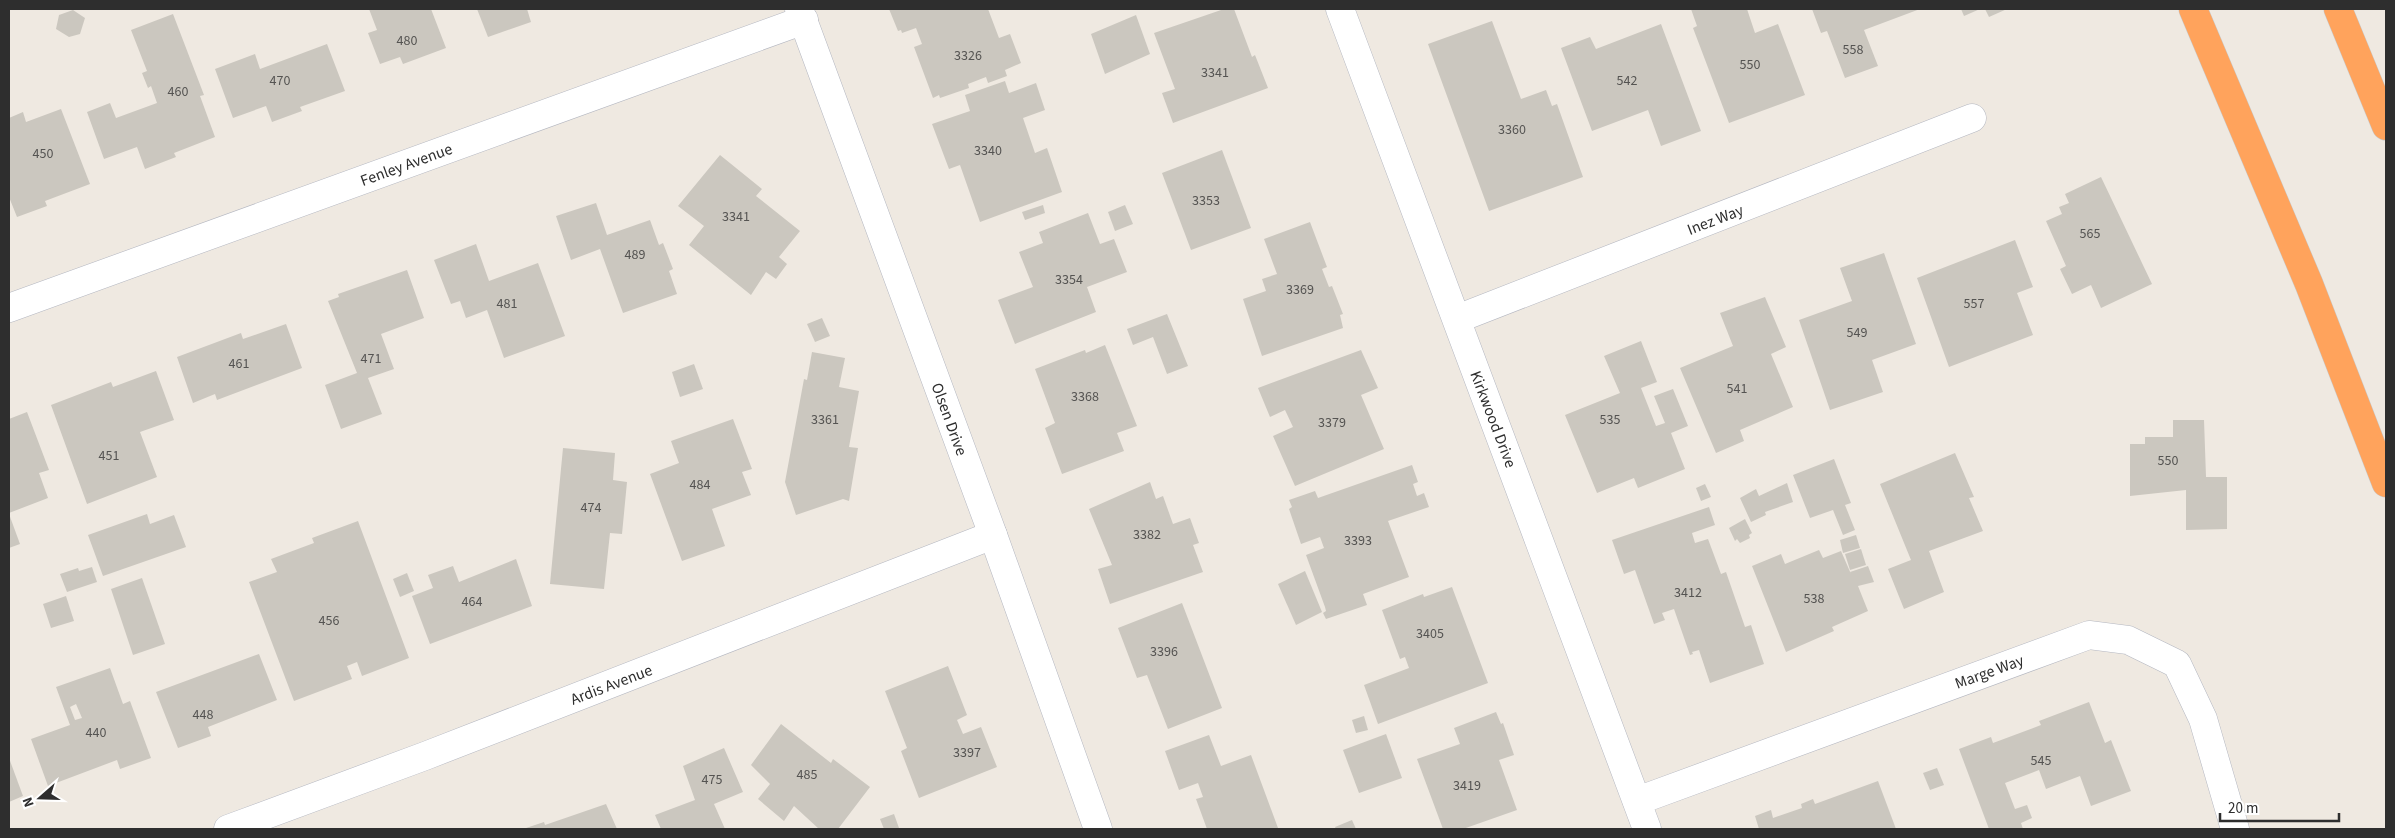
<svg xmlns="http://www.w3.org/2000/svg" width="2395" height="838" viewBox="0 0 2395 838" font-family="'Source Sans 3',sans-serif">
<style>
.building{fill:#cbc7bf;fill-rule:evenodd}
.lines{fill:none;stroke-linecap:round;stroke-linejoin:round}
.minor-casing{stroke:#b4b7c1;stroke-width:29}
.motorway-casing{stroke:#c9c9c9;stroke-width:29}
.minor{stroke:#fff;stroke-width:28}
.motorway{stroke:#ffa35c;stroke-width:28}
.labels{text-anchor:middle;stroke-width:5;stroke-linejoin:round;paint-order:stroke}
.number-label{font-size:14px;fill:#555452}
.street-label{font-size:16px;fill:#2e2e2e;stroke:#fff}
</style>
<rect width="100%" height="100%" fill="#efe9e1"/>
<g class="building">
<path d="M369,9H431L446,48L403,64L400,57L380,64L368,33L377,30Z"/>
<path d="M477,9H527L531,22L488,37Z"/>
<path d="M889,9H988L999,38L1010,34L1021,63L1005,70L1007,76L988,83L986,77L968,84L969,88L940,98L939,95L933,98L914,47L922,44L916,28L902,33L901,30L898,31Z"/>
<path d="M1224,9H1234L1252,57L1255,55L1268,88L1173,123L1162,93L1175,89L1154,33Z"/>
<path d="M1691,9H1747L1755,33L1778,24L1805,95L1729,123L1693,28L1697,26Z"/>
<path d="M1812,9H1920L1864,30L1878,66L1845,78L1827,31L1821,33Z"/>
<path d="M1961,9H1980L1964,16Z"/>
<path d="M1985,9H2007L1989,17Z"/>
<path d="M73,10L85,18L80,34L69,37L56,29L59,15Z"/>
<path d="M173,14L204,95L200,96L215,137L174,153L176,157L145,169L137,147L104,159L87,112L110,103L116,118L157,103L151,86L148,88L142,73L147,71L131,30Z"/>
<path d="M1136,15L1150,54L1105,74L1091,34Z"/>
<path d="M1492,21L1521,99L1546,90L1552,106L1557,104L1583,177L1489,211L1428,44Z"/>
<path d="M1661,24L1701,131L1661,146L1648,110L1592,131L1561,48L1590,37L1596,49Z"/>
<path d="M327,44L345,91L300,107L302,111L272,122L266,106L233,118L215,69L255,54L260,69Z"/>
<path d="M1005,81L1009,93L1036,83L1045,110L1023,118L1035,153L1047,148L1062,192L980,222L960,165L949,169L932,124L970,111L965,95Z"/>
<path d="M61,109L90,184L45,201L47,206L17,217L9,197V118L23,112L26,122Z"/>
<path d="M1222,150L1251,228L1191,250L1162,173Z"/>
<path d="M720,155L762,189L756,196L800,231L779,257L787,264L776,279L766,272L751,295L689,245L704,226L678,206Z"/>
<path d="M2101,177L2152,284L2101,308L2091,285L2072,294L2060,269L2066,266L2046,221L2062,214L2059,207L2069,203L2065,194Z"/>
<path d="M596,203L607,235L650,220L659,245L663,243L673,269L669,271L677,294L623,313L600,249L571,260L556,216Z"/>
<path d="M1043,205L1045,213L1025,220L1022,212Z"/>
<path d="M1125,205L1133,224L1115,231L1108,212Z"/>
<path d="M1088,213L1100,244L1114,239L1127,272L1087,287L1096,312L1015,344L998,300L1033,287L1019,252L1043,243L1039,232Z"/>
<path d="M1310,222L1327,267L1322,269L1329,287L1332,286L1343,314L1340,315L1343,328L1262,356L1243,299L1266,291L1262,279L1277,274L1264,239Z"/>
<path d="M2015,240L2033,287L2017,293L2033,335L1949,367L1917,278Z"/>
<path d="M476,244L489,281L538,263L565,336L504,358L487,310L466,318L460,301L451,304L434,260Z"/>
<path d="M1884,253L1916,344L1872,360L1883,392L1830,410L1799,320L1852,301L1840,268Z"/>
<path d="M407,270L424,318L381,334L394,369L368,378L382,414L341,429L325,385L357,373L328,301L339,297L338,294Z"/>
<path d="M1765,297L1786,347L1771,354L1793,407L1740,430L1744,441L1716,453L1680,368L1733,346L1720,313Z"/>
<path d="M1167,314L1188,366L1167,374L1153,337L1133,345L1127,329Z"/>
<path d="M822,318L830,336L815,342L807,324Z"/>
<path d="M286,324L302,368L217,400L215,394L193,403L177,357L241,333L243,339Z"/>
<path d="M1641,341L1657,382L1641,388L1656,426L1665,423L1654,396L1673,389L1688,426L1671,433L1685,469L1638,488L1634,478L1597,493L1565,415L1620,393L1604,356Z"/>
<path d="M1105,345L1137,426L1117,433L1124,451L1062,474L1045,428L1055,423L1035,369L1085,350L1086,353Z"/>
<path d="M1361,350L1378,388L1361,395L1384,449L1295,486L1273,436L1293,427L1285,410L1270,417L1258,388Z"/>
<path d="M812,352L845,358L839,387L859,391L849,447L858,448L849,501L843,499L796,515L785,482L804,379L807,380Z"/>
<path d="M694,364L703,389L680,397L672,372Z"/>
<path d="M156,371L174,420L140,432L157,477L87,504L51,405L111,382L113,387Z"/>
<path d="M27,412L49,470L39,473L48,498L9,513V419Z"/>
<path d="M733,419L752,469L742,472L751,495L712,509L725,546L682,561L650,474L679,463L671,441Z"/>
<path d="M2173,420H2204L2206,477H2227V529L2186,530V490L2130,496V444H2145V437H2173Z"/>
<path d="M563,448L615,453L613,480L627,482L622,534L610,533L604,589L550,584Z"/>
<path d="M1955,453L1974,497L1969,498L1983,531L1929,551L1944,592L1904,609L1888,569L1911,560L1880,484Z"/>
<path d="M1834,459L1851,503L1845,505L1855,530L1843,535L1833,510L1810,518L1793,475Z"/>
<path d="M1412,465L1418,482L1413,484L1417,496L1424,493L1429,507L1388,521L1409,577L1363,594L1367,605L1326,619L1323,613L1326,611L1325,607L1306,555L1324,548L1320,537L1301,544L1289,509L1292,507L1289,500L1315,491L1318,498Z"/>
<path d="M1150,482L1156,499L1163,496L1173,524L1190,518L1199,543L1193,545L1203,572L1110,604L1098,569L1112,565L1089,509Z"/>
<path d="M1787,483L1793,502L1765,512L1766,515L1751,522L1740,498L1756,489L1759,496Z"/>
<path d="M1705,484L1711,497L1701,501L1696,488Z"/>
<path d="M1709,507L1715,525L1692,533L1695,543L1708,539L1721,574L1726,572L1745,627L1751,625L1764,664L1710,683L1699,650L1692,652L1693,654L1690,655L1674,609L1662,613L1665,620L1654,624L1635,570L1624,574L1612,540Z"/>
<path d="M9,514L20,544L9,548Z"/>
<path d="M147,514L150,524L174,515L186,547L103,576L88,535Z"/>
<path d="M1745,519L1752,533L1749,535L1750,538L1740,543L1737,539L1735,541L1729,528Z"/>
<path d="M358,521L409,658L362,676L357,662L347,666L352,679L294,701L249,582L277,572L271,559L314,543L312,538Z"/>
<path d="M1856,535L1860,548L1843,553L1840,540Z"/>
<path d="M1861,549L1866,565L1850,570L1845,554Z"/>
<path d="M1819,550L1823,558L1841,551L1851,574L1850,572L1868,566L1874,582L1858,586L1868,611L1832,627L1834,631L1786,652L1752,566L1781,554L1785,564Z"/>
<path d="M516,559L532,606L430,644L412,596L433,588L428,575L453,566L459,582Z"/>
<path d="M92,567L97,582L67,592L60,574L78,568L79,571Z"/>
<path d="M1305,571L1322,612L1296,625L1278,584Z"/>
<path d="M407,573L414,591L400,597L393,579Z"/>
<path d="M142,578L165,644L133,655L111,589Z"/>
<path d="M1452,587L1488,683L1378,724L1364,685L1409,668L1405,657L1400,659L1382,610L1423,594L1424,597Z"/>
<path d="M66,596L74,621L51,628L43,604Z"/>
<path d="M1182,603L1222,708L1168,729L1147,675L1137,678L1118,628Z"/>
<path d="M259,654L277,700L208,727L211,736L178,748L156,692Z"/>
<path d="M948,666L967,715L957,720L963,734L981,727L997,767L919,798L901,751L907,748L885,691Z"/>
<path d="M110,668L123,704L130,701L151,758L120,769L117,760L48,786L31,739L70,725L56,687ZM76,704L82,718L75,720L70,707Z"/>
<path d="M2089,702L2105,743L2111,740L2131,791L2091,806L2080,776L2046,789L2039,770L2005,783L2015,809L2027,805L2032,818L2021,823L2023,829H1989L1959,749L1991,737L1993,743L2041,725L2039,721Z"/>
<path d="M1496,712L1501,724L1503,723L1514,755L1499,760L1517,810L1463,829H1443L1417,759L1460,744L1454,728Z"/>
<path d="M1364,716L1368,730L1356,733L1352,720Z"/>
<path d="M781,724L831,763L833,759L870,787L838,829H819L794,806L784,821L758,799L770,784L751,765Z"/>
<path d="M1386,734L1402,778L1359,793L1343,750Z"/>
<path d="M1209,735L1221,766L1251,755L1278,828L1207,829L1196,799L1203,797L1198,783L1179,790L1165,751Z"/>
<path d="M724,748L743,792L714,804L725,829H661L655,815L695,800L683,766Z"/>
<path d="M9,758L23,796L9,802Z"/>
<path d="M1937,768L1944,785L1930,790L1923,773Z"/>
<path d="M1878,781L1896,829H1759L1755,816L1771,810L1773,818L1802,808L1801,804L1813,799L1815,804Z"/>
<path d="M606,804L617,829H523L544,822L545,825Z"/>
<path d="M894,814L899,828L884,829L880,819Z"/>
<path d="M1352,820L1356,829H1336L1335,827Z"/>
</g>
<g class="lines">
<g class="minor-casing">
<g id="minor">
<path d="M799,9L993,535L1098,829"/>
<path d="M1340,9L1647,829"/>
<path d="M9,308L804,20"/>
<path d="M1457,319L1972,118"/>
<path d="M1637,801L2089,635L2128,640L2177,664L2203,719L2235,829"/>
<path d="M228,829L425,756L993,535"/>
</g>
</g>
<g class="motorway-casing">
<g id="motorway">
<path d="M2193,9L2309,284L2386,483"/>
<path d="M2338,9L2386,126"/>
</g>
</g>
<use href="#minor" class="minor"/>
<use href="#motorway" class="motorway"/>
</g>
<g class="labels">
<g class="number-label">
<text x="407" y="45">480</text>
<text x="1853" y="54">558</text>
<text x="968" y="60">3326</text>
<text x="1750" y="69">550</text>
<text x="1215" y="77">3341</text>
<text x="280" y="85">470</text>
<text x="1627" y="85">542</text>
<text x="178" y="96">460</text>
<text x="1512" y="134">3360</text>
<text x="988" y="155">3340</text>
<text x="43" y="158">450</text>
<text x="1206" y="205">3353</text>
<text x="736" y="221">3341</text>
<text x="2090" y="238">565</text>
<text x="635" y="259">489</text>
<text x="1069" y="284">3354</text>
<text x="1300" y="294">3369</text>
<text x="507" y="308">481</text>
<text x="1974" y="308">557</text>
<text x="1857" y="337">549</text>
<text x="371" y="363">471</text>
<text x="239" y="368">461</text>
<text x="1737" y="393">541</text>
<text x="1085" y="401">3368</text>
<text x="825" y="424">3361</text>
<text x="1610" y="424">535</text>
<text x="1332" y="427">3379</text>
<text x="109" y="460">451</text>
<text x="2168" y="465">550</text>
<text x="700" y="489">484</text>
<text x="591" y="512">474</text>
<text x="1147" y="539">3382</text>
<text x="1358" y="545">3393</text>
<text x="1688" y="597">3412</text>
<text x="1814" y="603">538</text>
<text x="472" y="606">464</text>
<text x="329" y="625">456</text>
<text x="1430" y="638">3405</text>
<text x="1164" y="656">3396</text>
<text x="203" y="719">448</text>
<text x="96" y="737">440</text>
<text x="967" y="757">3397</text>
<text x="2041" y="765">545</text>
<text x="807" y="779">485</text>
<text x="712" y="784">475</text>
<text x="1467" y="790">3419</text>
</g>
<g class="street-label">
<text transform="translate(406 164) rotate(-20)" y="6">Fenley Avenue</text>
<text transform="translate(1715 219) rotate(-21)" y="6">Inez Way</text>
<text transform="translate(950 419) rotate(70)" y="6">Olsen Drive</text>
<text transform="translate(1494 419) rotate(69)" y="6">Kirkwood Drive</text>
<text transform="translate(1989 671) rotate(-20)" y="6">Marge Way</text>
<text transform="translate(611 684) rotate(-21)" y="6">Ardis Avenue</text>
</g>
</g>
<rect width="2395" height="838" fill="none" stroke="#2e2e2e" stroke-width="20"/>
<g transform="translate(40 798) rotate(250)" stroke="#ffffff" stroke-width="4" paint-order="stroke">
<path d="M0-4L9 19L0 12L-9 19Z" fill="#2e2e2e"/>
<text y="-8" font-size="14" font-weight="bold" text-anchor="middle" fill="#2e2e2e">N</text>
</g>
<path d="M2220 813v8h119v-8" fill="none" stroke="#2e2e2e" stroke-width="2.5"/>
<text x="2228" y="813" font-size="15" fill="#2e2e2e" stroke="#ffffff" stroke-width="4" paint-order="stroke">20 m</text>
</svg>
